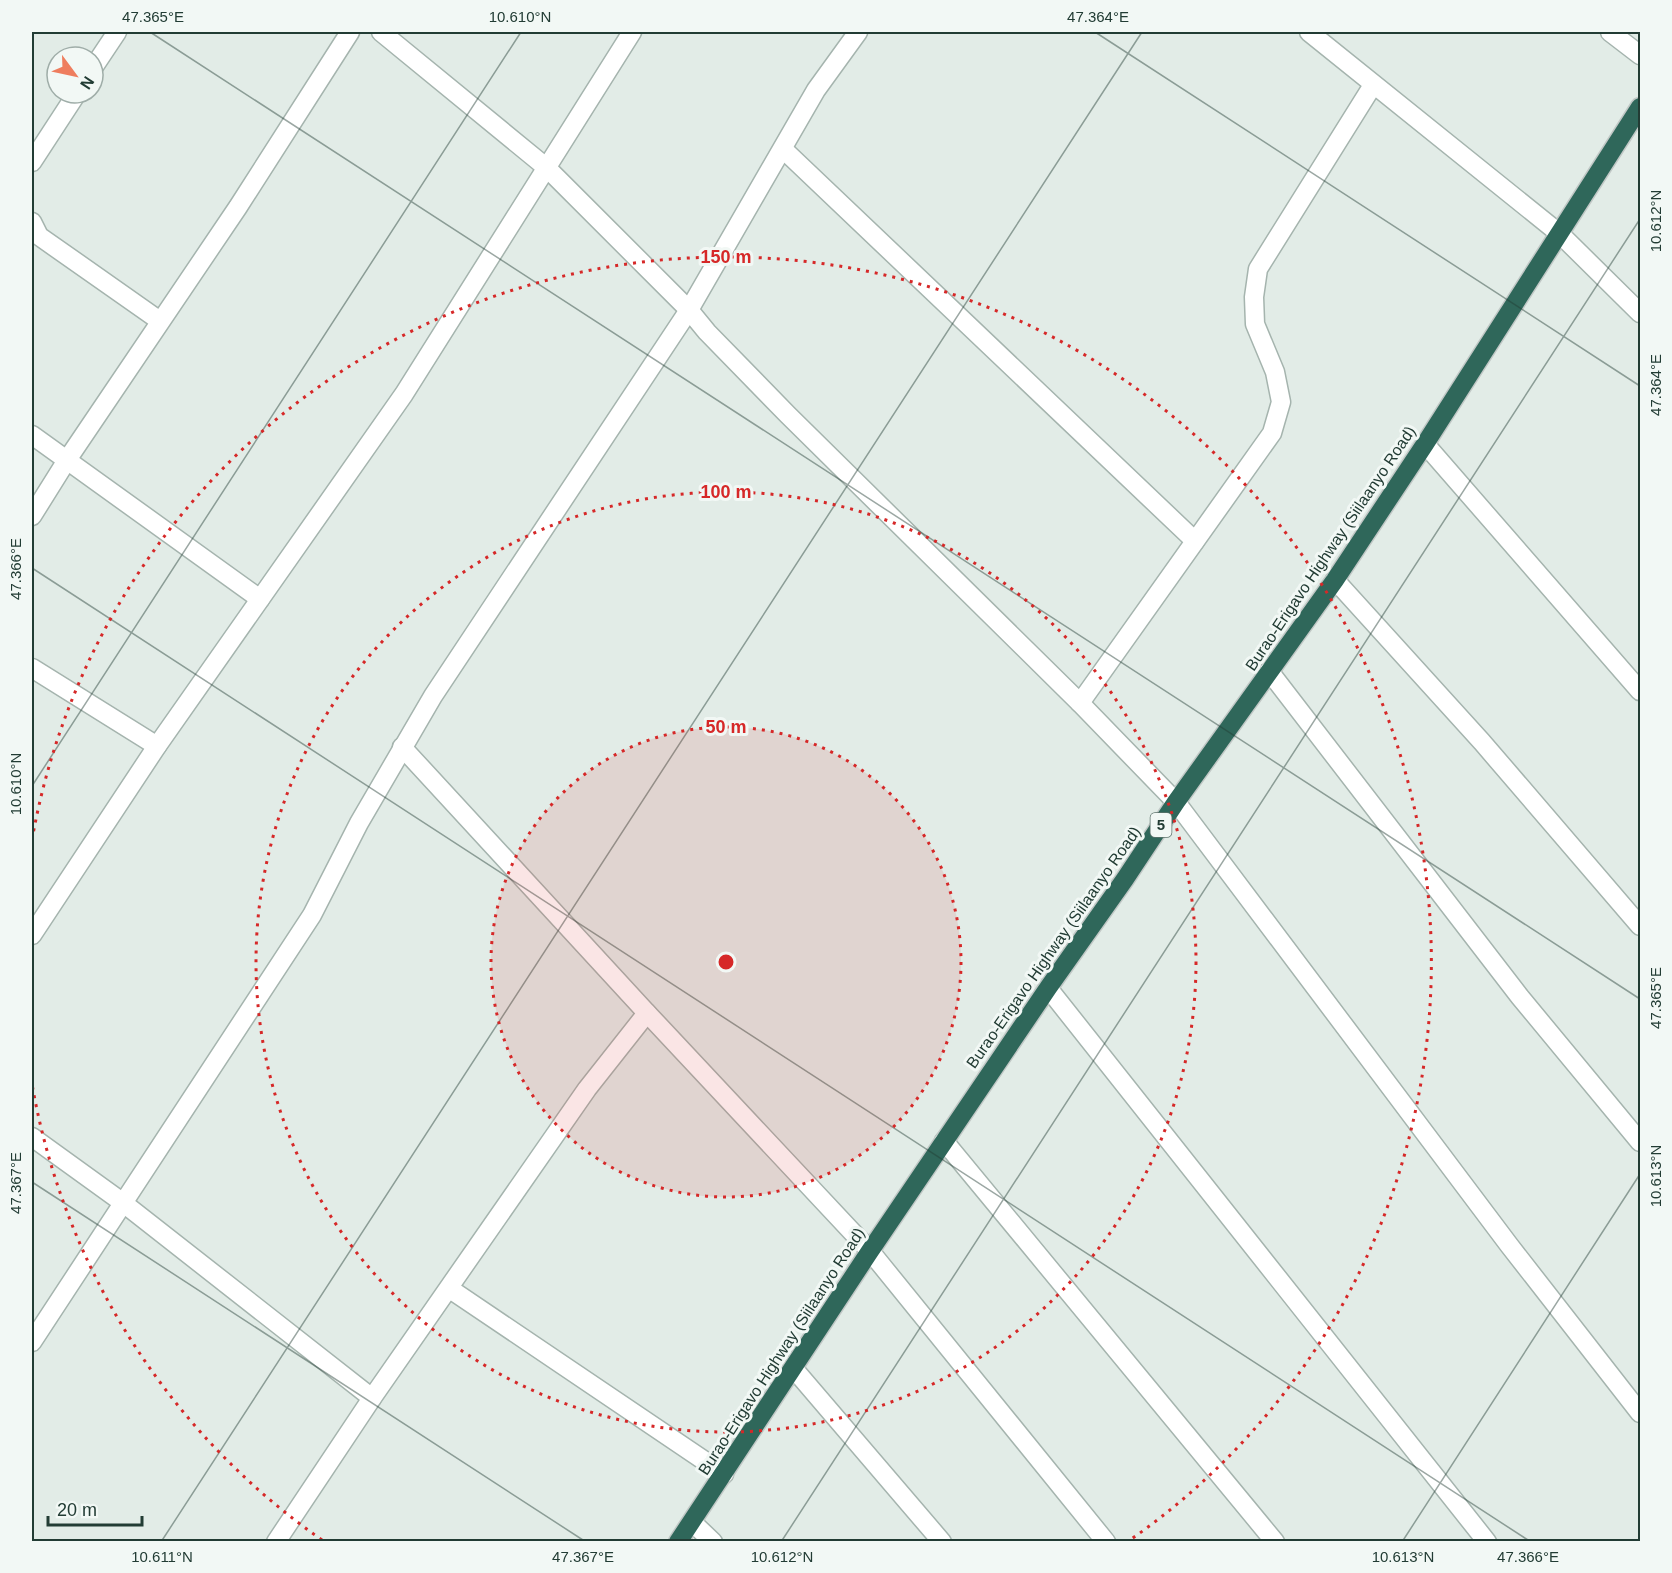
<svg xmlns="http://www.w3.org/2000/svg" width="1672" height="1573" viewBox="0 0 1672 1573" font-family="Helvetica,sans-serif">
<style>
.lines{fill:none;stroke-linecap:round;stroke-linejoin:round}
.street-casing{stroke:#a5b4ae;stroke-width:21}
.highway-casing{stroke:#c1c8c6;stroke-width:21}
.street{stroke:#fff;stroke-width:18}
.highway{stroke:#2f675a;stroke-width:18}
.ticks{fill:none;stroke:#223c34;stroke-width:1.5;stroke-opacity:0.45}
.ring{fill:none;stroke:#d62828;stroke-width:3;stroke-dasharray:3 6}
.labels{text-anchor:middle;stroke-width:6;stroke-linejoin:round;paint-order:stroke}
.shield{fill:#f2f8f5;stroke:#60746e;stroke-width:1.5}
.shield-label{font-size:15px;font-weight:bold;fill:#223c34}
.street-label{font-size:16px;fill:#223c34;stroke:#f2f8f5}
.centre{fill:#d62828;stroke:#f2f8f5;stroke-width:3}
.ring-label{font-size:18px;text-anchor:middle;font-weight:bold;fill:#d62828;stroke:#f2f8f5;stroke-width:6;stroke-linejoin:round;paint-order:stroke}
.neatline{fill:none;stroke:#223c34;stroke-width:2}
.ticks-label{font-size:15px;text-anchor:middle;fill:#223c34}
</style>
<rect width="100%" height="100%" fill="#e2ece7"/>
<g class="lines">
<g class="street-casing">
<g id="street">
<path d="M381,32L547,168L689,310L707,332L788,415L1080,703L1176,802L1509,1245L1640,1413"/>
<path d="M1309,32L1560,234L1640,313"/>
<path d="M1610,32L1640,55"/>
<path d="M93,68L117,32"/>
<path d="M783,149L1195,541"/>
<path d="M32,162L77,93"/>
<path d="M32,222L39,236L160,321"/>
<path d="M32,435L260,599"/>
<path d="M1425,444L1640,691"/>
<path d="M32,516L67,460L238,207L350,32"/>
<path d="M1335,580L1482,742L1640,926"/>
<path d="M32,668L157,746"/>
<path d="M1269,671L1520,997L1640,1142"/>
<path d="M1080,703L1272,433L1281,402L1275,372L1255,324L1254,297L1258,269L1373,85"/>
<path d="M402,747L647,1013L870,1251L1106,1542"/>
<path d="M32,935L157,746L404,394L632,32"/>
<path d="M1048,988L1487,1542"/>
<path d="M32,1137L122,1202L372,1398"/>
<path d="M944,1141L1275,1542"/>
<path d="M450,1289L724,1474"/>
<path d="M32,1342L312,915L359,823L433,696L689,310L816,90L858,32"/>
<path d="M794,1369L942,1542"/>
<path d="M692,1522L713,1542"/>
<path d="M276,1542L372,1398L587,1089L647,1013"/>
</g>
</g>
<g class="highway-casing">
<path id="highway" d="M678,1542L870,1251L1048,988L1125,879L1176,802L1335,580L1425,444L1640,107"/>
</g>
<use href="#street" class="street"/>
<use href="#highway" class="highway"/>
</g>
<path class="ticks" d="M150,32L1640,999M1095,32L1640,386M32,568L1531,1542M32,786L521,32M32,1182L586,1542M161,1542L1142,32M781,1542L1640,219M1402,1542L1640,1174"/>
<circle cx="726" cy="962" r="235" fill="#d62828" fill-opacity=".12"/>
<g class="ring">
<circle cx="726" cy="962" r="235"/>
<circle cx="726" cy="962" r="470"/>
<path d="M322 1540A705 705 0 0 1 32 1084M32 840A705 705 0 1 1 1130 1540"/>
</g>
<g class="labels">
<rect class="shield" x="1150.5" y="813" width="21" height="24" rx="4.5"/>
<g class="shield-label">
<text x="1161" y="830">5</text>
</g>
<g class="street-label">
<text transform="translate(1330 548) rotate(-56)" y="6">Burao-Erigavo Highway (Siilaanyo Road)</text>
<text transform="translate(1053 947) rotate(-55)" y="6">Burao-Erigavo Highway (Siilaanyo Road)</text>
<text transform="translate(781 1351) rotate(-57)" y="6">Burao-Erigavo Highway (Siilaanyo Road)</text>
</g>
</g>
<circle cx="726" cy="962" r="9" class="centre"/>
<g class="ring-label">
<text x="726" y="263">150 m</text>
<text x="726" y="498">100 m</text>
<text x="726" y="733">50 m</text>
</g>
<rect width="1672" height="1573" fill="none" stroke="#f2f8f5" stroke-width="66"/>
<g transform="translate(75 75) rotate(123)"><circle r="28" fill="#f2f8f5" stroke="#9fada8" stroke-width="1.5"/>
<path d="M0-4.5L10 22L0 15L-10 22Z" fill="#ee7d5e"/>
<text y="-9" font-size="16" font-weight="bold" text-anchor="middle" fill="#223c34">N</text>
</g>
<path d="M48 1516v9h94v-9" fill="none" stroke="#223c34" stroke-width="3"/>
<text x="57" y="1516" font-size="18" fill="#223c34" stroke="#f2f8f5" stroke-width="4.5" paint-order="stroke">20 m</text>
<rect x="33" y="33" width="1606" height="1507" class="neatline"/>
<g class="ticks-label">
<text x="153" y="22">47.365°E</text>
<text x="520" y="22">10.610°N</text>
<text x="1098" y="22">47.364°E</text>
<text transform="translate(1656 221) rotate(-90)" y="5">10.612°N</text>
<text transform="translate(1656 385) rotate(-90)" y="5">47.364°E</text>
<text transform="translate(16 569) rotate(-90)" y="5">47.366°E</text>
<text transform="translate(16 784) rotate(-90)" y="5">10.610°N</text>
<text transform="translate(1656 998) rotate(-90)" y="5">47.365°E</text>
<text transform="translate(1656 1176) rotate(-90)" y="5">10.613°N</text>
<text transform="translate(16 1183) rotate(-90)" y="5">47.367°E</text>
<text x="162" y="1562">10.611°N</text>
<text x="583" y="1562">47.367°E</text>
<text x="782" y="1562">10.612°N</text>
<text x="1403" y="1562">10.613°N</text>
<text x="1528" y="1562">47.366°E</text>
</g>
</svg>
